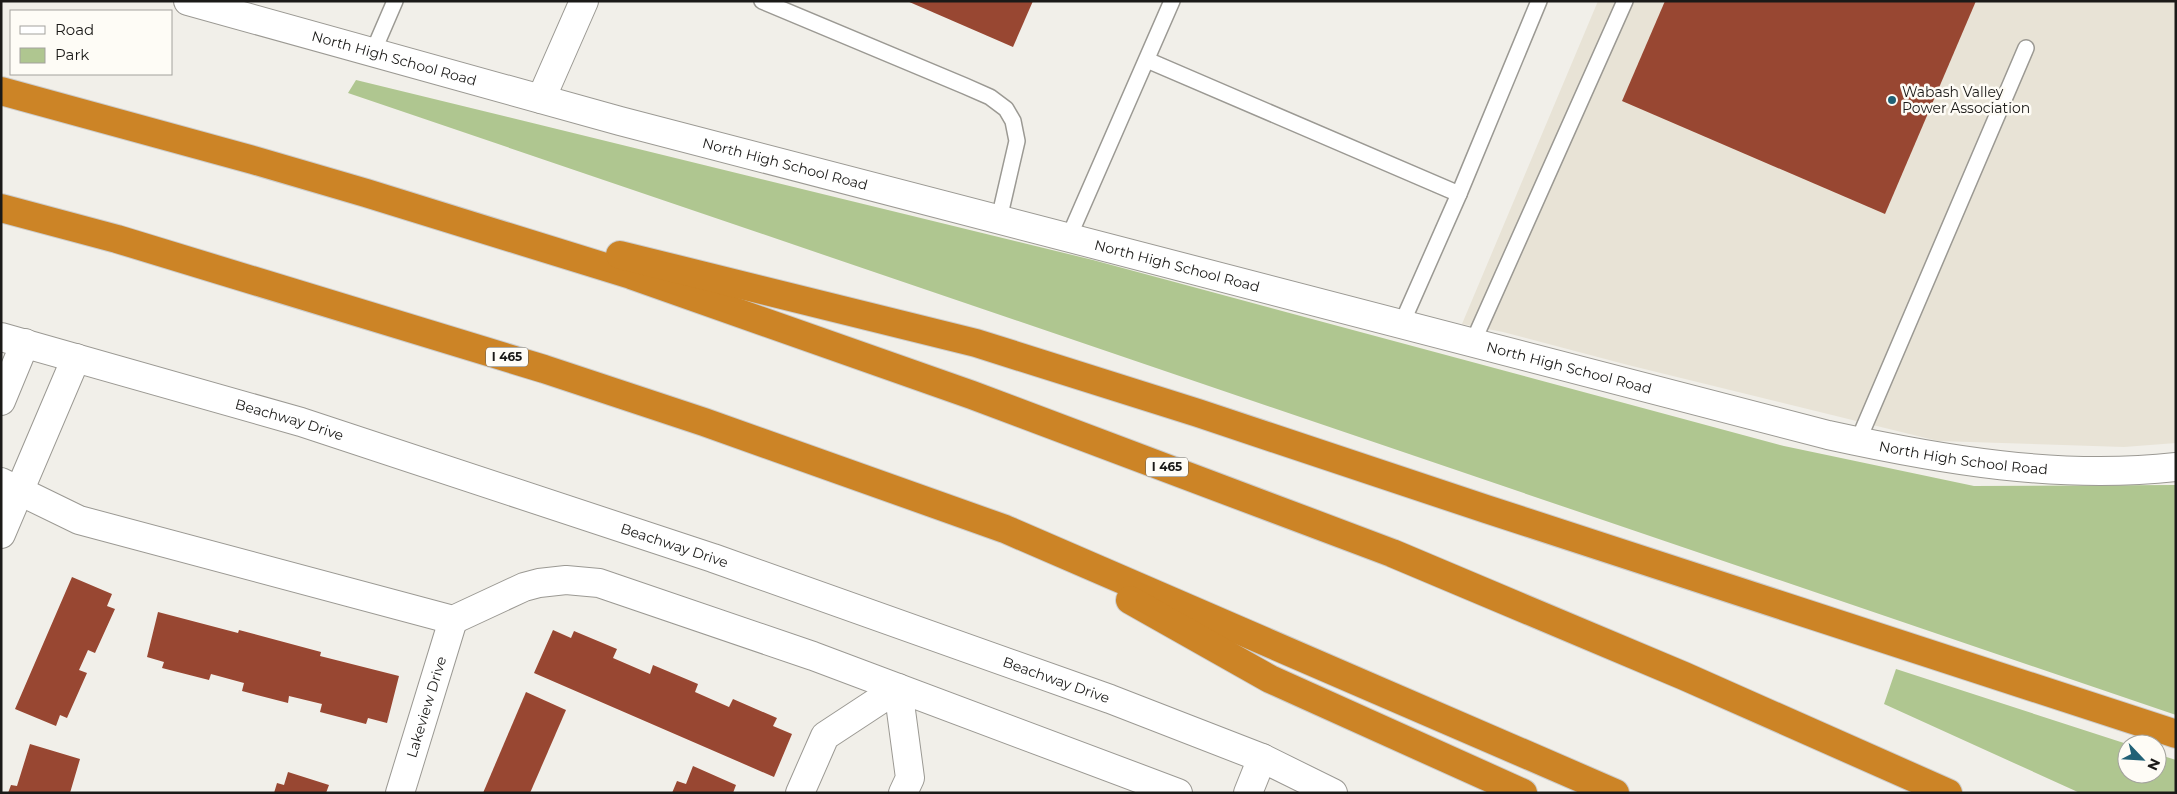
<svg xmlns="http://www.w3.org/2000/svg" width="2177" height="794" viewBox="0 0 2177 794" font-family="Montserrat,sans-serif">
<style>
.built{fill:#e8e3d6}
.green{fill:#afc690}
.building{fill:#984732}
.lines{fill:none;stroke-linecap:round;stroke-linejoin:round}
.service-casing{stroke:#9b9993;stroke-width:18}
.minor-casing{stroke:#9b9993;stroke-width:30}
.tertiary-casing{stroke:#9b9993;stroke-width:30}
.motorway-casing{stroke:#cdcdcc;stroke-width:30}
.service{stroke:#fff;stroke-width:15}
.minor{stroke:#fff;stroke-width:28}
.tertiary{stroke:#fff;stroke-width:28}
.motorway{stroke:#cc8426;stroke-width:28}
.poi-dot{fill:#216176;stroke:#fefcf6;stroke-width:2}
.labels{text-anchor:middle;stroke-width:5;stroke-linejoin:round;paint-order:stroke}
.shield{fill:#fefcf6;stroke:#5f5e5b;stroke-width:1}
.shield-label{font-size:12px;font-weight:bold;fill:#1b1a18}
.street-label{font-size:14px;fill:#1b1a18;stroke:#fefcf6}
.poi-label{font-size:14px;fill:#1b1a18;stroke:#fefcf6;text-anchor:start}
</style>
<rect width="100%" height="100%" fill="#f1efe9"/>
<path class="built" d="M1598,1H2176V443L2124,447L1938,441L1628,365L1503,332L1462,324Z"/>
<g class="green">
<path d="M356,80L1093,260L1784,446L1974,486L2176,485V715L348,93Z"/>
<path d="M1896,669L2127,744V774H2157V754L2176,760V793H2080L1884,704Z"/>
</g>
<g class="building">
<path d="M907,1H1033L1013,47Z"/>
<path d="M1665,1H1976L1885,214L1622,101Z"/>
<path d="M72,577L112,594L107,606L115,609L95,653L88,650L79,670L87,673L67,718L60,715L56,726L15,709Z"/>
<path d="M158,612L238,633L239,630L321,652L320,656L399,676L387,723L368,718L366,724L320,712L322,704L289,696L288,703L242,691L244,683L211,674L209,680L162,668L164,662L147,657Z"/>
<path d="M553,630L571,638L574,631L617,649L613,658L650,674L653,665L698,684L695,692L729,707L733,699L777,718L773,726L792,734L774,777L534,673Z"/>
<path d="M526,692L566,710L530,793H483Z"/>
<path d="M30,744L80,759L70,793H8L11,785L17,786Z"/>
<path d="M693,766L736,785L733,793H672L677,781L686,784Z"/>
<path d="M288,772L329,785L326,793H274L277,783L284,785Z"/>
</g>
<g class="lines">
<g class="service-casing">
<g id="service">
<path d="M762,1L965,86L990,97L1006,109L1013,121L1017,141L999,219"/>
<path d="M373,52L395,1"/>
<path d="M1147,60L1459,194"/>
<path d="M1068,239L1172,1"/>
<path d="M1402,323L1459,194L1539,1"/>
<path d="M1473,342L1625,1"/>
<path d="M1858,441L2026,48"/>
</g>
</g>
<g class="minor-casing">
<g id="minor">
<path d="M541,99L584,1"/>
<path d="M1,401L25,343"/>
<path d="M1,482L79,520L453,620L524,587L539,583L566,580L599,583L813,656L1178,793"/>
<path d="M1,534L76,358"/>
<path id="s1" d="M400,793L453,620"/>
<path d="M800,793L825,736L898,688L910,778L903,793"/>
<path d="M1248,793L1262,758"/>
</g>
</g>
<g class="tertiary-casing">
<g id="tertiary">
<path id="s2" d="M188,1L620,121L1828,435C1942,460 2059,480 2176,467"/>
<path id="s3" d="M1,337L301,422L713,558L1110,699L1262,758L1333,793"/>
</g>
</g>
<g class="motorway-casing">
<g id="motorway">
<path d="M1,91L253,160L366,193L631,275L972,395L1392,553L1684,676L1948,793"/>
<path d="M1,208L117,239L544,369L704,422L1005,529L1615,793"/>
<path d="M620,255L976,343L1198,413L1486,509L2176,734"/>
<path d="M1130,600L1270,679L1523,793"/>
</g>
</g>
<use href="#service" class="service"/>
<use href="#minor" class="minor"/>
<use href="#tertiary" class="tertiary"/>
<use href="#motorway" class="motorway"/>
</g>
<circle class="poi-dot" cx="1892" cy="100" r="5"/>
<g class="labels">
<g class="shield">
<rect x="486" y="347.5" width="42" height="19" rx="4"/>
<rect x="1146" y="457.5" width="42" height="19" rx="4"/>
</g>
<g class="shield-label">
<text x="507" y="361">I 465</text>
<text x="1167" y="471">I 465</text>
</g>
<g class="street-label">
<text dy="5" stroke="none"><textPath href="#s2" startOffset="214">North High School Road</textPath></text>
<text dy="5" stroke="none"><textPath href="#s2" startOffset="619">North High School Road</textPath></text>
<text dy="5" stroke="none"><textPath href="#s2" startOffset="1024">North High School Road</textPath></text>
<text dy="5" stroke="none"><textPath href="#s2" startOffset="1429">North High School Road</textPath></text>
<text dy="5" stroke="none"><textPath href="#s3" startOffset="300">Beachway Drive</textPath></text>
<text dy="5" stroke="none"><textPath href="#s2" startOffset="1834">North High School Road</textPath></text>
<text dy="5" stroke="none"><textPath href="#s3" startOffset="705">Beachway Drive</textPath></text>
<text dy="5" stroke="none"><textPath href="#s3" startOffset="1110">Beachway Drive</textPath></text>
<text dy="5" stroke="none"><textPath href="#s1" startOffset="90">Lakeview Drive</textPath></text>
</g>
<g class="poi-label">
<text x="1902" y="97">Wabash Valley<tspan x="1902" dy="16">Power Association</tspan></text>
</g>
</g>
<rect width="2177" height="794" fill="none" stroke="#1b1a18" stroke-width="5"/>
<rect x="10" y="10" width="162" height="65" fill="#fefcf6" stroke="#a3a29d"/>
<rect x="20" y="26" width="25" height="8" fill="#ffffff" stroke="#a3a29d"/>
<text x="55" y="35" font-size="15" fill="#1b1a18">Road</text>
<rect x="20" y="48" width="25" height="15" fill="#afc690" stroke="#a3a29d"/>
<text x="55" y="60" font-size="15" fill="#1b1a18">Park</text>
<g transform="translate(2142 759) rotate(115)"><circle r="24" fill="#fefcf6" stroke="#a3a29d"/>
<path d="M0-4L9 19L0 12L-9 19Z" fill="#216176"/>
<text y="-8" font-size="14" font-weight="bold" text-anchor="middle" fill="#1b1a18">N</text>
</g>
</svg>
